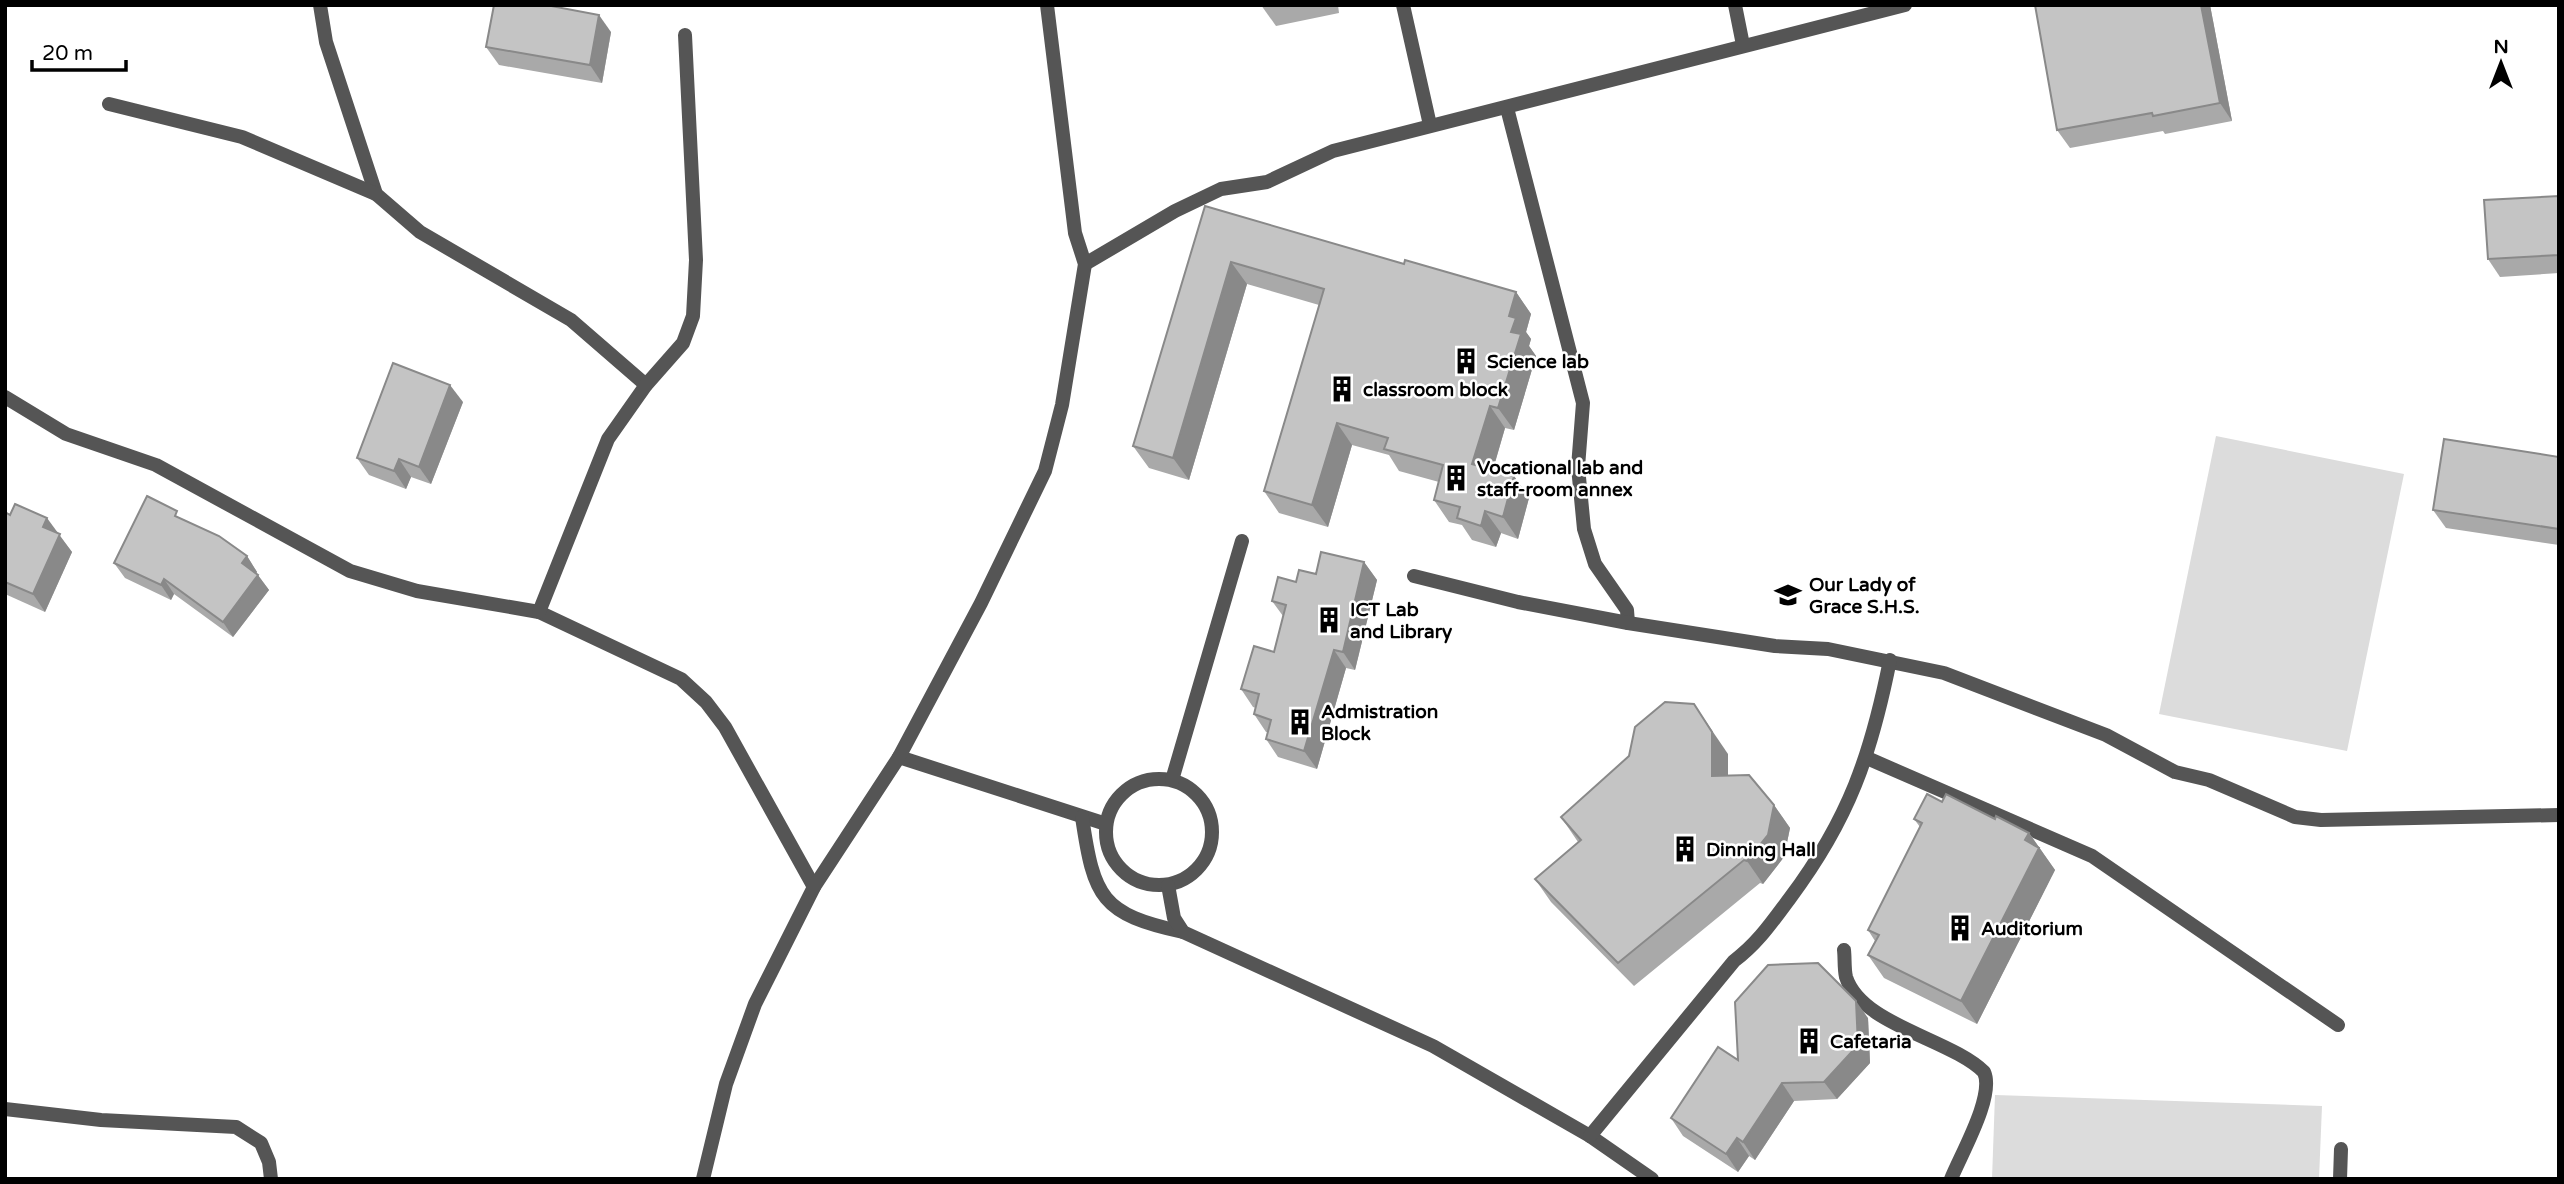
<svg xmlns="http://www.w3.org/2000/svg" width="2564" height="1184" viewBox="0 0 2564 1184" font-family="'Varela Round',sans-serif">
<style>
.green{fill:#dcdcdc}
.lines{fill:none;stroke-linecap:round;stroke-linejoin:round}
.service{stroke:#555;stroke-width:14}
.minor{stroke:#555;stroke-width:14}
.wall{fill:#a9a9a9}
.shaded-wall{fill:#898989}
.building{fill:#c4c4c4;stroke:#898989;stroke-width:2}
.labels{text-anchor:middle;stroke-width:5;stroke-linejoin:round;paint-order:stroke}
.poi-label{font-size:19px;font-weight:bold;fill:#000;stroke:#fff;text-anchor:start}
</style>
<rect width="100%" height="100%" fill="#fff"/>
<g class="green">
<path d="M2216,436L2404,474L2347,751L2159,714Z"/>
<path d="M1995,1095L2322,1106L2319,1179H1992Z"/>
</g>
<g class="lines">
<g class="service">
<path d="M1403,5L1430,125"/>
<path d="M1735,5L1743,45"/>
<path d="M1507,108L1583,403L1578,467L1584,529L1595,564L1627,610L1628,623"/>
<path d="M1085,264L1175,211L1221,189L1267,182L1333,151L1905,5"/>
<path d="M1414,576L1518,602L1628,623L1775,646L1828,649L1944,673L2106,735L2175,772L2209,780L2295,817L2321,820L2559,815"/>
<path d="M899,757L1106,824"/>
<path d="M1867,758L2092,856L2338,1025"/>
<circle cx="1159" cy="832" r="53"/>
<path d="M1172,780L1242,541"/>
<path d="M1082,817C1094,898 1101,914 1183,932"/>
<path d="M1168,885L1174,918L1183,932L1433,1046L1590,1136L1652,1179"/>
<path d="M1844,950C1845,958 1844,969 1846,977C1861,1025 1951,1039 1984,1072C1995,1096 1961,1154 1951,1179"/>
<path d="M1590,1136L1734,961C1758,943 1772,922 1790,898C1849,819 1871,755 1890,660"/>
<path d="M2340,1179L2341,1149"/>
</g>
<g class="minor">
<path d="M320,5L326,42L376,194L420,232L571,320L646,385"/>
<path d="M109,104L242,137L376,194"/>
<path d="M5,397L66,434L156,465L350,571L417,591L539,612L681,679L706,702L725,727L814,887"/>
<path d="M539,612L608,439L646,385L683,343L693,316L696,260L685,35"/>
<path d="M5,1109L101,1120L236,1127L261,1143L269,1162L271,1179"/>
<path d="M703,1179L726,1084L755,1004L814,887L899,757L981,603L1045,471L1062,405L1085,264L1075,233L1047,5"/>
</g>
</g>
<g class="wall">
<path d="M1261,5H1338L1339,13L1276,26Z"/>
<path d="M2035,5H2210L2232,121L2165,134L2163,131L2070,148L2057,130Z"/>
<path d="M611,32L602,83L499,65L486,47Z"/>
<path d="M2559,196V273L2500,277L2488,259Z"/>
<path d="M1205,206L1404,264L1516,292L1531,314L1526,332L1531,339L1529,346L1536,356L1514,430L1505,428L1493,470L1514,476L1529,498L1518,539L1501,533L1496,547L1472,540L1462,525L1449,522L1434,500L1439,482L1399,471L1389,455L1352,445L1328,527L1279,513L1264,491L1319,305L1247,284L1189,480L1149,468L1133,446Z"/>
<path d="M463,402L431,484L411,477L406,489L369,475L357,458Z"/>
<path d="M2559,457V545L2446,528L2433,510Z"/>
<path d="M5,512L57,533L72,552L45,612L5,594Z"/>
<path d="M183,519L247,556L257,572L256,573L269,590L233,637L174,594L171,600L125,578L114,563Z"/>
<path d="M1364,562L1377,580L1355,670L1346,668L1317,769L1278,757L1266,739L1268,732H1266L1254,714L1256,708L1253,707L1241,689L1274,652L1283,616L1272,601L1296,582L1316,574Z"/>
<path d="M1728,754V775L1774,805L1790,828L1784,857L1763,884L1760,883L1634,986L1551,902L1535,879L1578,842L1561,817L1629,756Z"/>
<path d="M1942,802L1995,819L2029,833L2055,870L1977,1024L1884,978L1868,955L1875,941L1868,930L1920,827L1914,819Z"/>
<path d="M1868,1018L1870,1063L1837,1099L1794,1101L1755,1160L1749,1156L1738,1172L1683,1136L1671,1118Z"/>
</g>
<g class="shaded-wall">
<path d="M2201,5H2210L2232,121L2220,103Z"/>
<path d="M599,15L611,32L602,83L590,65Z"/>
<path d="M1231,262L1247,284L1189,480L1173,458Z"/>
<path d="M1516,292L1531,314L1526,332L1531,339L1529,346L1536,356L1514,430L1498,408L1511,332L1509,316Z"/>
<path d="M450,385L463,402L431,484L419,467Z"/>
<path d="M1490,406L1505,428L1488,486L1472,464Z"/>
<path d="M1337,423L1352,445L1328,527L1312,505Z"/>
<path d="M399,459L411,477L406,489L394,471Z"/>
<path d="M1514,476L1529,498L1518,539L1503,517Z"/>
<path d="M1485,511L1501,533L1496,547L1481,526Z"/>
<path d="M47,518L72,552L45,612L33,594L43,527Z"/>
<path d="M247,556L257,572L253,578L242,563Z"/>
<path d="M1364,562L1377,580L1355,670L1343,652Z"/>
<path d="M258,575L269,590L233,637L223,622Z"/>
<path d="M164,579L174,594L171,600L161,585Z"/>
<path d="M1334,650L1346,668L1317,769L1304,751Z"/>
<path d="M1694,704L1728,754V799L1712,776Z"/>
<path d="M1774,805L1790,828L1784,857L1763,884L1747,861Z"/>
<path d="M2029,833L2055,870L1977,1024L1961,1001Z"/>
<path d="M1856,1001L1868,1018L1870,1063L1837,1099L1824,1082Z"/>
<path d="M1782,1083L1794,1101L1755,1160L1743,1142Z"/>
<path d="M1737,1138L1749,1156L1738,1172L1726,1154Z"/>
</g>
<g class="building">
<path d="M494,5H546L599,15L590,65L486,47Z"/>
<path d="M2035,5H2201L2220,103L2153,116L2152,113L2057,130Z"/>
<path d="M2559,196V255L2488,259L2484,200Z"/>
<path d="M1205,206L1404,264L1405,260L1516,292L1509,316L1516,318L1511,332L1521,334L1498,408L1490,406L1472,464L1514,476L1503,517L1485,511L1481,526L1457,518L1460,507L1434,500L1443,465L1384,449L1388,438L1337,423L1312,505L1264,491L1324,289L1231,262L1173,458L1133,446Z"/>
<path d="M393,363L450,385L419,467L399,459L394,471L357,458Z"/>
<path d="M2444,439L2559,457V529L2433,510Z"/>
<path d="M147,496L177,511L175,516L219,536L247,556L242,563L258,575L223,622L164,579L161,585L114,563Z"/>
<path d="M15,504L47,518L43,527L60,534L33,594L5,582V512L10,515Z"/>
<path d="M1321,552L1364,562L1343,652L1334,650L1304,751L1266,739L1271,720L1254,714L1259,694L1241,689L1254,646L1274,652L1286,605L1272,601L1278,577L1296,582L1299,570L1316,574Z"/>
<path d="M1665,702L1694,704L1712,732V776L1749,775L1774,805L1768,835L1747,861L1744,860L1618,963L1535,879L1581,840L1561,817L1629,756L1635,727Z"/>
<path d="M1927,794L1942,802L1946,794L1995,819L1996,816L2029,833L2025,840L2039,848L1961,1001L1868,955L1879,935L1868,930L1922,823L1914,819Z"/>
<path d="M1818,963L1856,1001L1858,1045L1824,1082L1782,1083L1743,1142L1737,1138L1726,1154L1671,1118L1718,1047L1738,1060L1735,1002L1768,965Z"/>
</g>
<defs>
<g id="building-bare" transform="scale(2.1)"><path d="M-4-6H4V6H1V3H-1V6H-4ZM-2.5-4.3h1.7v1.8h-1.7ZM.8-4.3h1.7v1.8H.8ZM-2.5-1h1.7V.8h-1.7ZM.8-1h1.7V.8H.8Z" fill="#000" stroke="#fff" stroke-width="2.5" paint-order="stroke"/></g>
<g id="school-bare" transform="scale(2.1)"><path d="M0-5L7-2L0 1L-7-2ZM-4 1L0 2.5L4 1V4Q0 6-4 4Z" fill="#000" stroke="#fff" stroke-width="2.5" paint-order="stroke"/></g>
</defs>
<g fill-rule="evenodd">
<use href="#building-bare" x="1466" y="361"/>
<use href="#building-bare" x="1342" y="389"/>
<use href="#building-bare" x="1456" y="478"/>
<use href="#school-bare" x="1788" y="595"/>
<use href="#building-bare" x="1329" y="620"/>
<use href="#building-bare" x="1300" y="722"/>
<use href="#building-bare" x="1685" y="849"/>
<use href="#building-bare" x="1960" y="928"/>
<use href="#building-bare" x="1809" y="1041"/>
</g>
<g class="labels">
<g class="poi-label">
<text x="1487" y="368">Science lab</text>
<text x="1363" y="396">classroom block</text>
<text x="1477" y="474">Vocational lab and<tspan x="1477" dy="22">staff-room annex</tspan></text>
<text x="1809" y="591">Our Lady of<tspan x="1809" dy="22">Grace S.H.S.</tspan></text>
<text x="1350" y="616">ICT Lab<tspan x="1350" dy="22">and Library</tspan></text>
<text x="1321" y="718">Admistration<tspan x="1321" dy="22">Block</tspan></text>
<text x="1706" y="856">Dinning Hall</text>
<text x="1981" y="935">Auditorium</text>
<text x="1830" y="1048">Cafetaria</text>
</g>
</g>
<rect width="2564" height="1184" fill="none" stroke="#000000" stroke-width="14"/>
<g transform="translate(2501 63)" stroke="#ffffff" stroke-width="5" paint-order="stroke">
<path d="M0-5L12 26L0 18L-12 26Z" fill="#000000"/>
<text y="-10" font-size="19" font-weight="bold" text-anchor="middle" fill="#000000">N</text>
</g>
<path d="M32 60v10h94v-10" fill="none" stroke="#000000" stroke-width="3.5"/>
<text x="42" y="60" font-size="21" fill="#000000" stroke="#ffffff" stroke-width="5" paint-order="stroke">20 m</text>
</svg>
